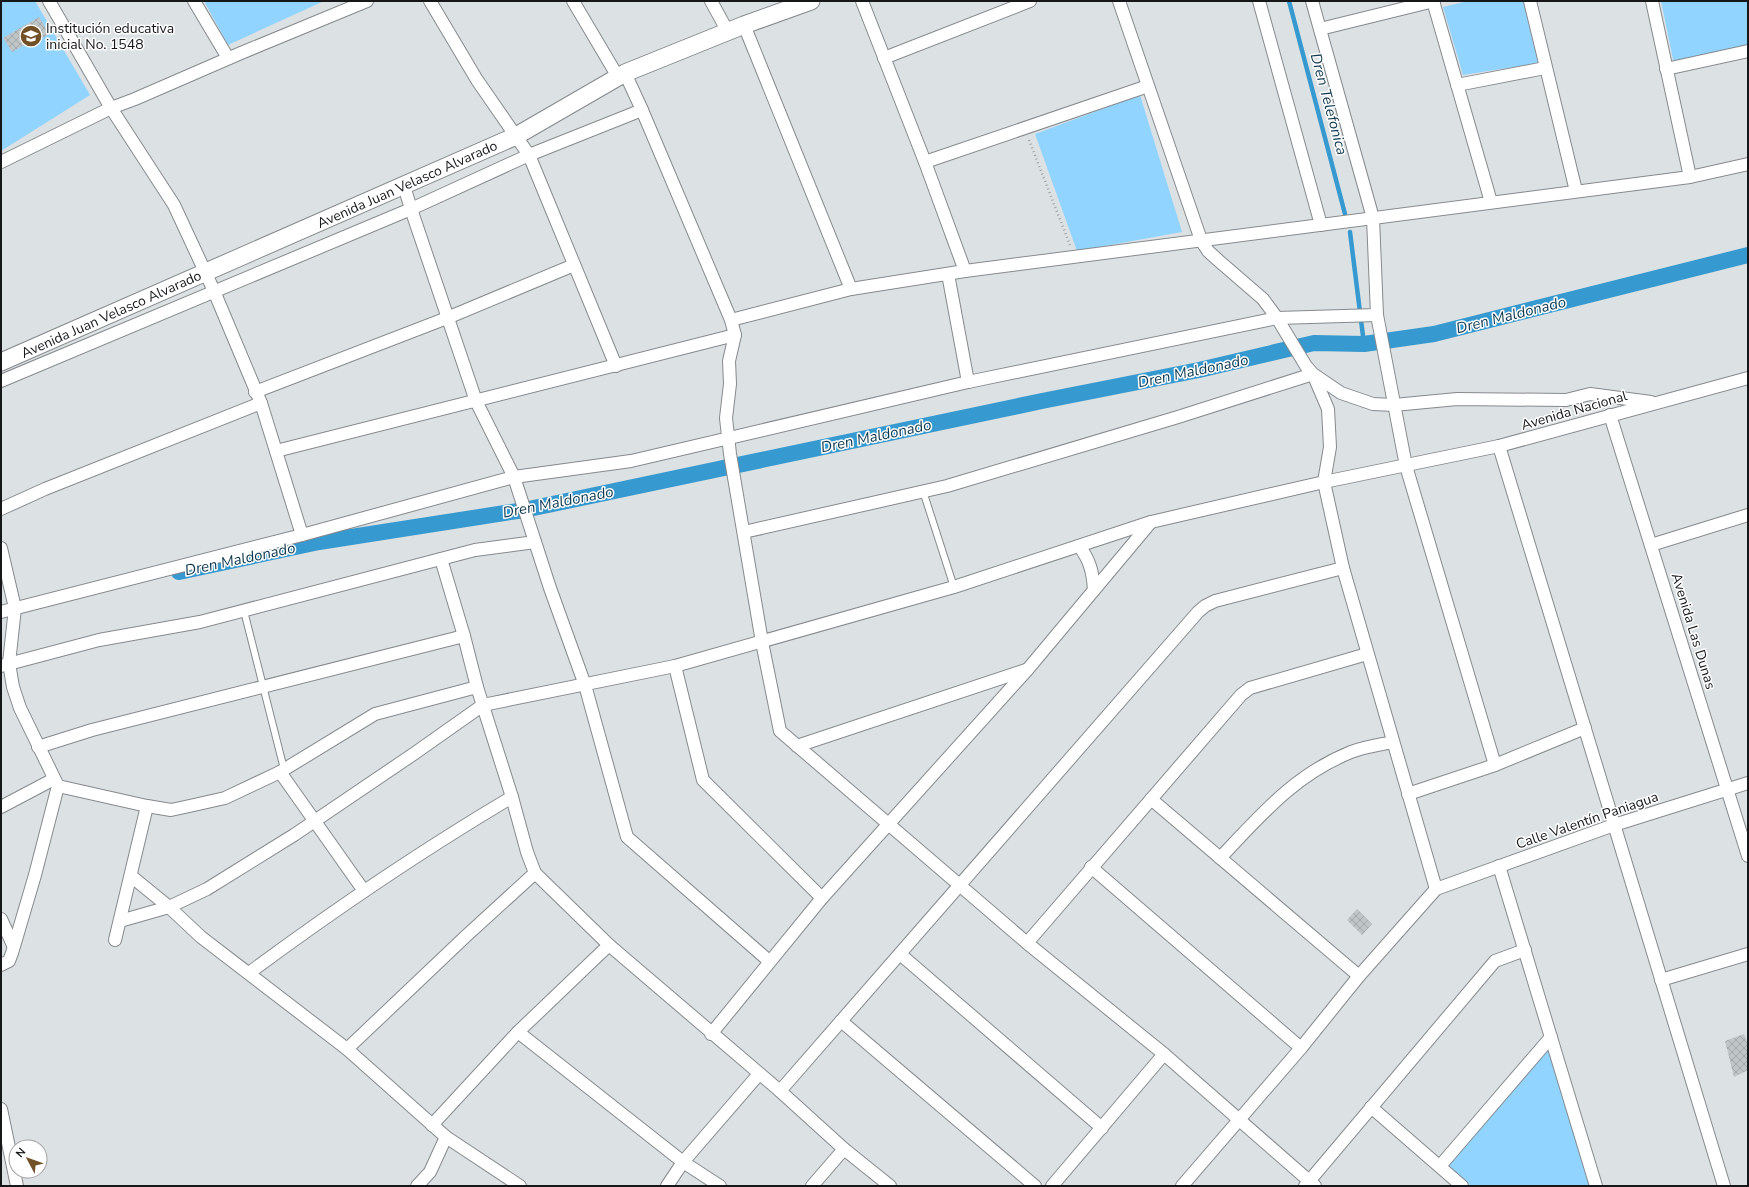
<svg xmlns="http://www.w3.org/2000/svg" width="1749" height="1187" viewBox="0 0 1749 1187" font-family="'Nunito Sans',sans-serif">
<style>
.park{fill:#90d4ff}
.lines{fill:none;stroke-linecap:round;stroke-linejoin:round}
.stream{stroke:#3699cf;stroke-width:4.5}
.canal{stroke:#3699cf;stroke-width:16}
.building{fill:url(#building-cross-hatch)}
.lane-casing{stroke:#868a8d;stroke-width:8}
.street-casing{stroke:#868a8d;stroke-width:14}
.secondary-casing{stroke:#868a8d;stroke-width:19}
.path{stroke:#9ea2a5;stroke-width:2.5;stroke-dasharray:1 3;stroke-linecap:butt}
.lane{stroke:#fff;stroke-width:6}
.street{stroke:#fff;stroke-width:12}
.secondary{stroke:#fff;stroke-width:17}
.labels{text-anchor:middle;stroke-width:3;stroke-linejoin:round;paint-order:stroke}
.poi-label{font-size:14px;fill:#151718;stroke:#fff;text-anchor:start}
.street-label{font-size:14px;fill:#151718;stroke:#fff}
.water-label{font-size:15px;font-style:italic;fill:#0d374d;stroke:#fff}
</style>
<defs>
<pattern id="building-cross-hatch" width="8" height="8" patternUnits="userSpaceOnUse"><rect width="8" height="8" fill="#bfc4c7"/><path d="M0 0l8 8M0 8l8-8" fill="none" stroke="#a3a8aa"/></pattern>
</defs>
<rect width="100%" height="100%" fill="#dce1e4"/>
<g class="park">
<path d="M1,1H35L90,95L1,151Z"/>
<path d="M204,1H324L228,45Z"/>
<path d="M1468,1H1523L1538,63L1463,75L1443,7Z"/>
<path d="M1661,1H1748V48L1674,64Z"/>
<path d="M1140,95L1182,232L1077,251L1035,134Z"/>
<path d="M1548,1049L1590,1186H1471L1447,1166Z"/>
</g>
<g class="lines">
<g class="stream">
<path d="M1289,1L1345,214"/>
<path d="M1350,232L1364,344"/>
</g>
<path class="canal" d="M179,572L319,542L524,510L1042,401L1199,370L1314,343L1364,344L1434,334L1748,255"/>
</g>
<g class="building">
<path d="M39,17L49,34L30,45L28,43L12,52L3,38Z"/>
<path d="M1357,909L1372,924L1362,935L1347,920Z"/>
<path d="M1744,1034L1748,1045V1070L1734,1077L1725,1041Z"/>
</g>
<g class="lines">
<g class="lane-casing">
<g id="lane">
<path d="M923,491L954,587"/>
<path d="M244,611L284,769"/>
</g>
</g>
<g class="street-casing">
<g id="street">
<path d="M49,1L111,108L174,205L214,291L261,403L302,535"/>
<path d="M194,1L228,58"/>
<path d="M430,1L477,80L529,155L616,366"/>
<path d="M573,1L618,77"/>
<path d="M711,1L728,32"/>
<path d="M862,1L925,162L965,271"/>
<path d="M1119,1L1201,240L1208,251L1219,261L1263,299L1277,318L1306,366L1313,374L1341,393L1373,404L1394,405L1457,399L1566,400L1590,394L1651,402"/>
<path d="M1259,1L1321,225"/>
<path d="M1312,1L1373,218L1377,315L1406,466L1495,765"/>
<path d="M1433,1L1491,202"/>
<path d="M1530,1L1576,191"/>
<path d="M1652,1L1690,177"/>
<path d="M744,25L851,289"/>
<path d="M1320,29L1434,1"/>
<path d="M884,58L1030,1"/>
<path d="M1666,69L1748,51"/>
<path d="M625,73L642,110L731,320L735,335L729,361L730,384L726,418L730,454L762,642L780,731L1027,943L1164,1054L1315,1186"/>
<path d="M1457,85L1545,68"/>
<path d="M1,162L111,108L135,99L241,53L367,1"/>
<path d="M925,162L1148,86"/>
<path d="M404,186L411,209L476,401L514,477L550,588L585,685L627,837L769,961"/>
<path d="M948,274L968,382"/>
<path d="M731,320L851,289L965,271L1690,177L1748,164"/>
<path d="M1,381L411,209L529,155L642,110"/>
<path d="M255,392L447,318L574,265"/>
<path d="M1610,415L1748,856"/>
<path d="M1499,446L1724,1186"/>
<path d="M276,451L735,335"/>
<path d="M1,509L45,489L261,403"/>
<path d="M744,532L947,486L1178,417L1313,374L1328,409L1330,447L1324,482L1343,568L1436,889"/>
<path d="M1651,545L1748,515"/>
<path d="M1079,546C1090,560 1093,573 1094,590"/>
<path d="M1,548L15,608L9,663L13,687L20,708L58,786L35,875L12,953L9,961L1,965"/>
<path d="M441,559L464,636L477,687L512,797L527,852L535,873L609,945L780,1091L844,1149L890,1186"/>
<path d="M1,612L302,535L514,477L631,461L968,382L1277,318L1377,315"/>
<path d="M1,666L99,640L200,622L475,550L535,542"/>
<path d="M675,666L703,780L822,898"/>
<path d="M797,746L1026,670"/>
<path d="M38,747L92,730L464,636"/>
<path d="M280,772L364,891"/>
<path d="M58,786L147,806L171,810L194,805L225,798L280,772L375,714L477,687"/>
<path d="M1408,794L1495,765L1585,728"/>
<path d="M1151,799L1359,976"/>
<path d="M1,807L54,779"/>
<path d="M1220,858C1261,815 1294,775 1351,752C1364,747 1379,745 1393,742"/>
<path d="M1499,866L1596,1186"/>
<path d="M1091,867L1301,1048"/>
<path d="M131,876L169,907L201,937L347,1049L446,1137L520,1186"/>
<path d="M1,919L13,945"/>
<path d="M120,921L169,907L207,889L294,835L415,753L483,705L675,666L954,587L1151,522L1324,482L1499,446L1748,378"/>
<path d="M115,940L147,806"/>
<path d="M1027,943L1241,695L1250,688L1367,654"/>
<path d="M900,954L1102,1128"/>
<path d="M249,973C334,910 421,851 512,797"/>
<path d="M1661,980L1748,954"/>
<path d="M841,1021L1035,1186"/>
<path d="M518,1032L683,1162L720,1186"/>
<path d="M711,1034L822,898L1028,669L1151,522"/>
<path d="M347,1049L466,936L535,873"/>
<path d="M780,1091L1198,612L1205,606L1215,601L1343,568"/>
<path d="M1371,1107L1462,1186"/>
<path d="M1,1109L17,1186"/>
<path d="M432,1125L518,1032L609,945"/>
<path d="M1440,1166L1551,1037"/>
<path d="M417,1186L430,1172L446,1137"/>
<path d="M667,1186L683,1162L759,1074"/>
<path d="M812,1186L844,1149"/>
<path d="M1052,1186L1164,1054"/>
<path d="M1182,1186L1301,1048L1359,976L1436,889L1614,825L1748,783"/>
<path d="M1305,1186L1495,961L1525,950"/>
</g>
</g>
<g class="secondary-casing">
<path id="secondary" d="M1,362L516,136L625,73L744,25L811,1"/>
</g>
<path class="path" d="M1029,140L1070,245"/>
<use href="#lane" class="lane"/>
<use href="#street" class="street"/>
<use href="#secondary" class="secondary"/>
</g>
<defs>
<g id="school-disc" transform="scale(1.15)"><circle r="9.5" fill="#715027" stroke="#fff"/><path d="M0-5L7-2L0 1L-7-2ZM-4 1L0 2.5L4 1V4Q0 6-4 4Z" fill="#fff"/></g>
</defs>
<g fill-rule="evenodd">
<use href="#school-disc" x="31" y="36"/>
</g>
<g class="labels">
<g class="poi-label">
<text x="46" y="33">Institución educativa<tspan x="46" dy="16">inicial No. 1548</tspan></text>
</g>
<g class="street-label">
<text transform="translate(407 184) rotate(-24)" y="5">Avenida Juan Velasco Alvarado</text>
<text transform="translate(111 314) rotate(-24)" y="5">Avenida Juan Velasco Alvarado</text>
<text transform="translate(1574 410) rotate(-16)" y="5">Avenida Nacional</text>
<text transform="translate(1694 631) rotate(73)" y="5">Avenida Las Dunas</text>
<text transform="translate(1587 820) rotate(-19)" y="5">Calle Valentín Paniagua</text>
</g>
<g class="water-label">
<text transform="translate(1329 104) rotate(75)" y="5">Dren Telefonica</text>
<text transform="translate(1511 315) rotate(-14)" y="5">Dren Maldonado</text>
<text transform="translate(1193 371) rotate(-12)" y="5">Dren Maldonado</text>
<text transform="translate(876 436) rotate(-12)" y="5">Dren Maldonado</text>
<text transform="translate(558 502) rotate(-11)" y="5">Dren Maldonado</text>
<text transform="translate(240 559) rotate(-12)" y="5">Dren Maldonado</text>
</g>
</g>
<rect width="1749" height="1187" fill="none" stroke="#151718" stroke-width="4"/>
<g transform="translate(28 1159) rotate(311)"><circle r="19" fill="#ffffff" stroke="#a1a2a3"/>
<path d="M0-3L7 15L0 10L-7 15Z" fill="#715027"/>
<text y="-6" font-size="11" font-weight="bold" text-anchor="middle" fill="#151718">N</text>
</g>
</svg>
